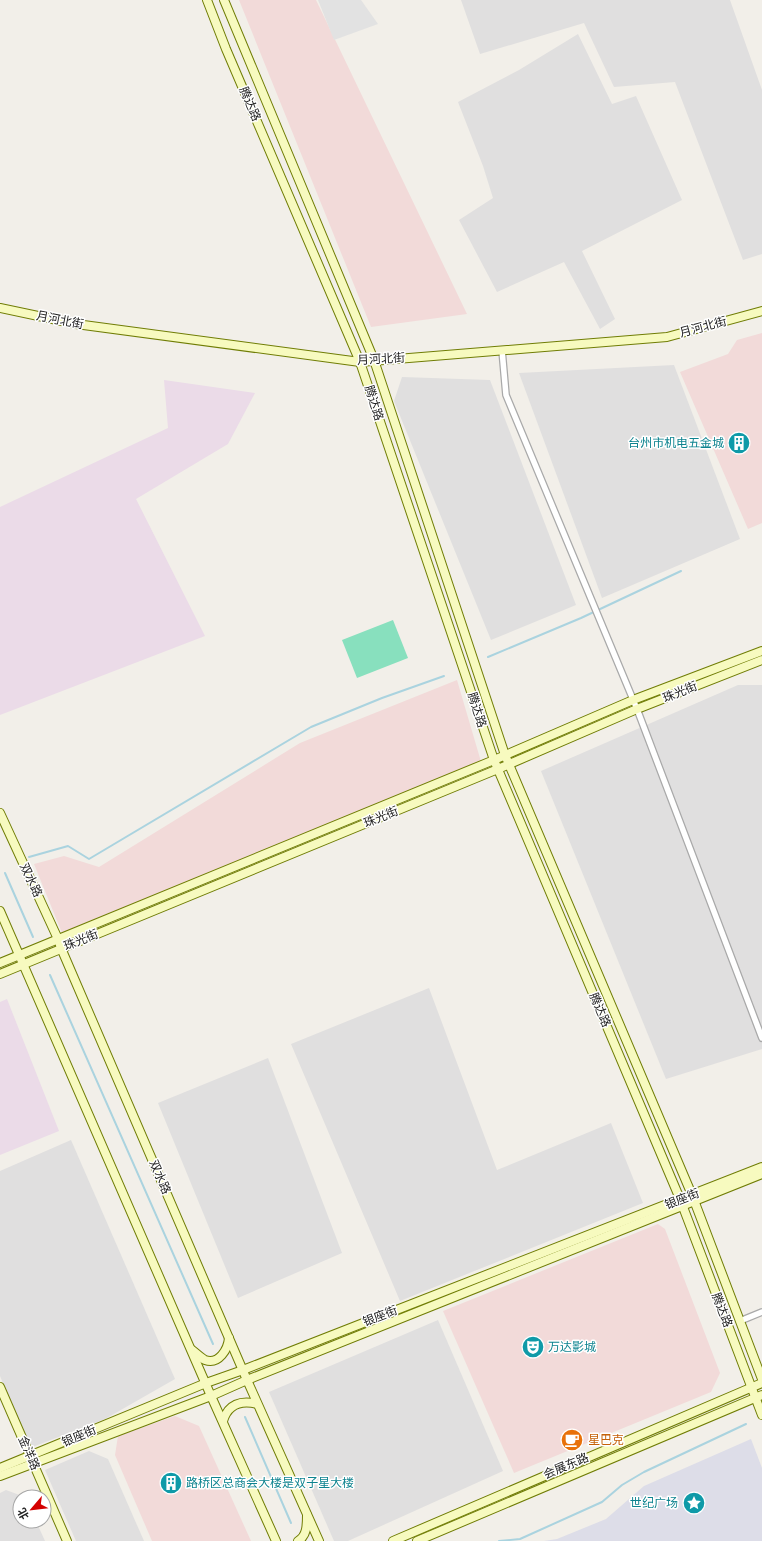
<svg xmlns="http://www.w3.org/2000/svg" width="762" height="1541" viewBox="0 0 762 1541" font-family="'Golos Text','Noto Sans SC',sans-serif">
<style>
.residential{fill:#e0dfdf}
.commercial{fill:#f2dad9}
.industrial{fill:#ebdbe8}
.pitch{fill:#88e0be}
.parking{fill:#e2e2e2}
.plaza{fill:#dddde8}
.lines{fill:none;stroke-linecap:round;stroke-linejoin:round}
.stream{stroke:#aad3df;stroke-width:2}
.street-casing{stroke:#a9a9a9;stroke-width:8}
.secondary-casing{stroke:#707d05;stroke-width:10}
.street{stroke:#fff;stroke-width:5.5}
.secondary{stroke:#f7fabf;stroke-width:8}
.labels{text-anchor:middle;stroke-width:3;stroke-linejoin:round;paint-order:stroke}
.street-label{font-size:12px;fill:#222;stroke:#fff}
.culture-label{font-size:12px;fill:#0d838f;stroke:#fff;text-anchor:end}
.food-label{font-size:12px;fill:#c56008;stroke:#fff;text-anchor:start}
</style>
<rect width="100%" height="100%" fill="#f2efe9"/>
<g class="residential">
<path d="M461,0H730L762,90V254L743,260L675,82L614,87L584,23L480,54Z"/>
<path d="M578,34L612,104L636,96L682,200L582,251L615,319L600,329L564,262L497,292L459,220L493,198L483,166L458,102L519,70Z"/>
<path d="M674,365L740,539L602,598L519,373Z"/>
<path d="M402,377L490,380L576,605L491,640L394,401Z"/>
<path d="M738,685H762V1049L666,1079L541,771Z"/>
<path d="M429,988L497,1170L611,1123L643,1203L400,1301L291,1044Z"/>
<path d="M268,1058L342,1253L238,1298L158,1103Z"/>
<path d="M71,1140L175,1379L105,1419L30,1448L0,1376V1171Z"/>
<path d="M438,1320L503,1471L348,1541H334L269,1392Z"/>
<path d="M89,1451L108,1459L144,1541H76L45,1470Z"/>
<path d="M6,1490L25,1497H20V1521H36L45,1541H0V1493Z"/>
</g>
<g class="commercial">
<path d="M239,0H316L467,314L371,327Z"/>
<path d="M762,333V523L748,529L680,372L728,354L737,340Z"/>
<path d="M457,680L482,765L62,933L34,864L64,856L99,867L300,743Z"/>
<path d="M658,1224L665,1229L720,1373L711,1392L514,1473L443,1311Z"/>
<path d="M175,1416L199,1426L251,1541H152L115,1455L118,1436Z"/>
</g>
<g class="industrial">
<path d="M164,380L255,393L228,444L136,499L205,636L0,715V507L168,428Z"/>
<path d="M7,999L59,1131L0,1155V1002Z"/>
</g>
<path class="pitch" d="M393,620L408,658L357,678L342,640Z"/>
<path class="parking" d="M318,0H361L378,24L334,40Z"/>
<path class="plaza" d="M751,1439L762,1468V1541H544L557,1539L606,1519L644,1486Z"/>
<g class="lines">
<g class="stream">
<path d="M488,657L581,618L681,571"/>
<path d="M29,857L68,846L89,859L311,727L382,698L444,676"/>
<path d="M5,873L33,937"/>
<path d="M50,975L213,1344"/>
<path d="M245,1417L291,1523"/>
<path d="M499,1541L520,1539L602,1502L622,1485L644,1472L746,1424"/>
</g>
<g class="street-casing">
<g id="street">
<path d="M502,350L506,395L637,709L762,1038"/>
<path d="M740,1321L762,1312"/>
</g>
</g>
<g class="secondary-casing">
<g id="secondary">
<path d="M207,0L226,49L360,362L494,760L680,1199L762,1415"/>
<path d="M224,0L374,360L505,755L692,1195L762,1379"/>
<path d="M0,308L76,324L360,362L667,337L762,311"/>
<path d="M0,813L58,939L61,948L247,1380L319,1541"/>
<path d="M0,911L211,1396L276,1541"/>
<path d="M0,963L494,760L633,700L762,651"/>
<path d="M0,974L498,769L637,709L762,660"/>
<path d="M192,1350C196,1353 201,1358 205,1360C219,1365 228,1349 229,1338"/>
<path d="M0,1387L67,1541"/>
<path d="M223,1421C228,1404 241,1400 257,1404"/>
<path d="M0,1468L206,1383L243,1370L762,1167"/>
<path d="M0,1476L211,1396L247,1380L762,1174"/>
<path d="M298,1541C307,1536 307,1525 307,1515"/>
<path d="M393,1541L762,1383"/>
<path d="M417,1541L762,1395"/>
</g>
</g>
<use href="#street" class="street"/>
<use href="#secondary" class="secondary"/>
</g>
<defs>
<g id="building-disc" transform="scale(1.15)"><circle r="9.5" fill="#0f9aa8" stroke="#fff"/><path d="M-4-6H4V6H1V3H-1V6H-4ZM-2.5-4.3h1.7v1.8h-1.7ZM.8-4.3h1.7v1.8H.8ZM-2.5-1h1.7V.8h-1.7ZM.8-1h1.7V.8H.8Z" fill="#fff"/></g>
<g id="theatre-disc" transform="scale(1.15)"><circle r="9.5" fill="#0f9aa8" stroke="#fff"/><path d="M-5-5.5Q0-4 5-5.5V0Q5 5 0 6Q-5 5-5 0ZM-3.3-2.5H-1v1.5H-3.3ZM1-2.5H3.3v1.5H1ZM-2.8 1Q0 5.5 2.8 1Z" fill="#fff"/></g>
<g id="cafe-disc" transform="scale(1.15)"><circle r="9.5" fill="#e8710a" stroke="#fff"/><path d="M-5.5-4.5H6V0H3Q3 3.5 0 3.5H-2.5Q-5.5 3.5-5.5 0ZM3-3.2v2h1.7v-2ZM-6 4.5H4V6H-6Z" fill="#fff"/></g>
<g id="sight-disc" transform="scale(1.15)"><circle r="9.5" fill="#0f9aa8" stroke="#fff"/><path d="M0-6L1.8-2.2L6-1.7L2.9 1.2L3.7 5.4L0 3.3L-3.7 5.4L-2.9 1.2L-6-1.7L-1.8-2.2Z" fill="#fff"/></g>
</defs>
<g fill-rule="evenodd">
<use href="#building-disc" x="739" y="443"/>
<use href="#theatre-disc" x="533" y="1347"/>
<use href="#cafe-disc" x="572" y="1440"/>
<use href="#building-disc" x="171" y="1483"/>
<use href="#sight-disc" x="694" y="1503"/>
</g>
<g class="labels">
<g class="street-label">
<text transform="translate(250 104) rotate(67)" y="4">腾达路</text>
<text transform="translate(60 320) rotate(11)" y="4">月河北街</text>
<text transform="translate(703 327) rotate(-15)" y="4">月河北街</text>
<text transform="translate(381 359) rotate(-3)" y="4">月河北街</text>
<text transform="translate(374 403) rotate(72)" y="4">腾达路</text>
<text transform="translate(680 692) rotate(-22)" y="4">珠光街</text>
<text transform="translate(477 710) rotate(72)" y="4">腾达路</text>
<text transform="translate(381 817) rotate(-22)" y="4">珠光街</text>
<text transform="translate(31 880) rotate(65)" y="4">双水路</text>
<text transform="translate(81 940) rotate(-22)" y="4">珠光街</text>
<text transform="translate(600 1010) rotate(67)" y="4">腾达路</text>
<text transform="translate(160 1177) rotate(67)" y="4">双水路</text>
<text transform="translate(682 1199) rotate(-21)" y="4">银座街</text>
<text transform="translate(722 1310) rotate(69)" y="4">腾达路</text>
<text transform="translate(380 1316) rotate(-21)" y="4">银座街</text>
<text transform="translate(79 1436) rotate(-23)" y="4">银座街</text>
<text transform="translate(29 1453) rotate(67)" y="4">金洋路</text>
<text transform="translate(566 1466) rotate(-23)" y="4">会展东路</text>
</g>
<g class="culture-label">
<text x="724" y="447">台州市机电五金城</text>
<text x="548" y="1351" text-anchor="start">万达影城</text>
<text x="186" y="1487" text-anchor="start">路桥区总商会大楼是双子星大楼</text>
<text x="678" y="1507">世纪广场</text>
</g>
<g class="food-label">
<text x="588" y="1444">星巴克</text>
</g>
</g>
<g transform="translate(32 1509) rotate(242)"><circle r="19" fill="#ffffff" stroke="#a7a7a7"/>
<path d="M0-3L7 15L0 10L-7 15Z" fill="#d40000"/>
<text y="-6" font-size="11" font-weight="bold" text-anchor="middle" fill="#222222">北</text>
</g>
</svg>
